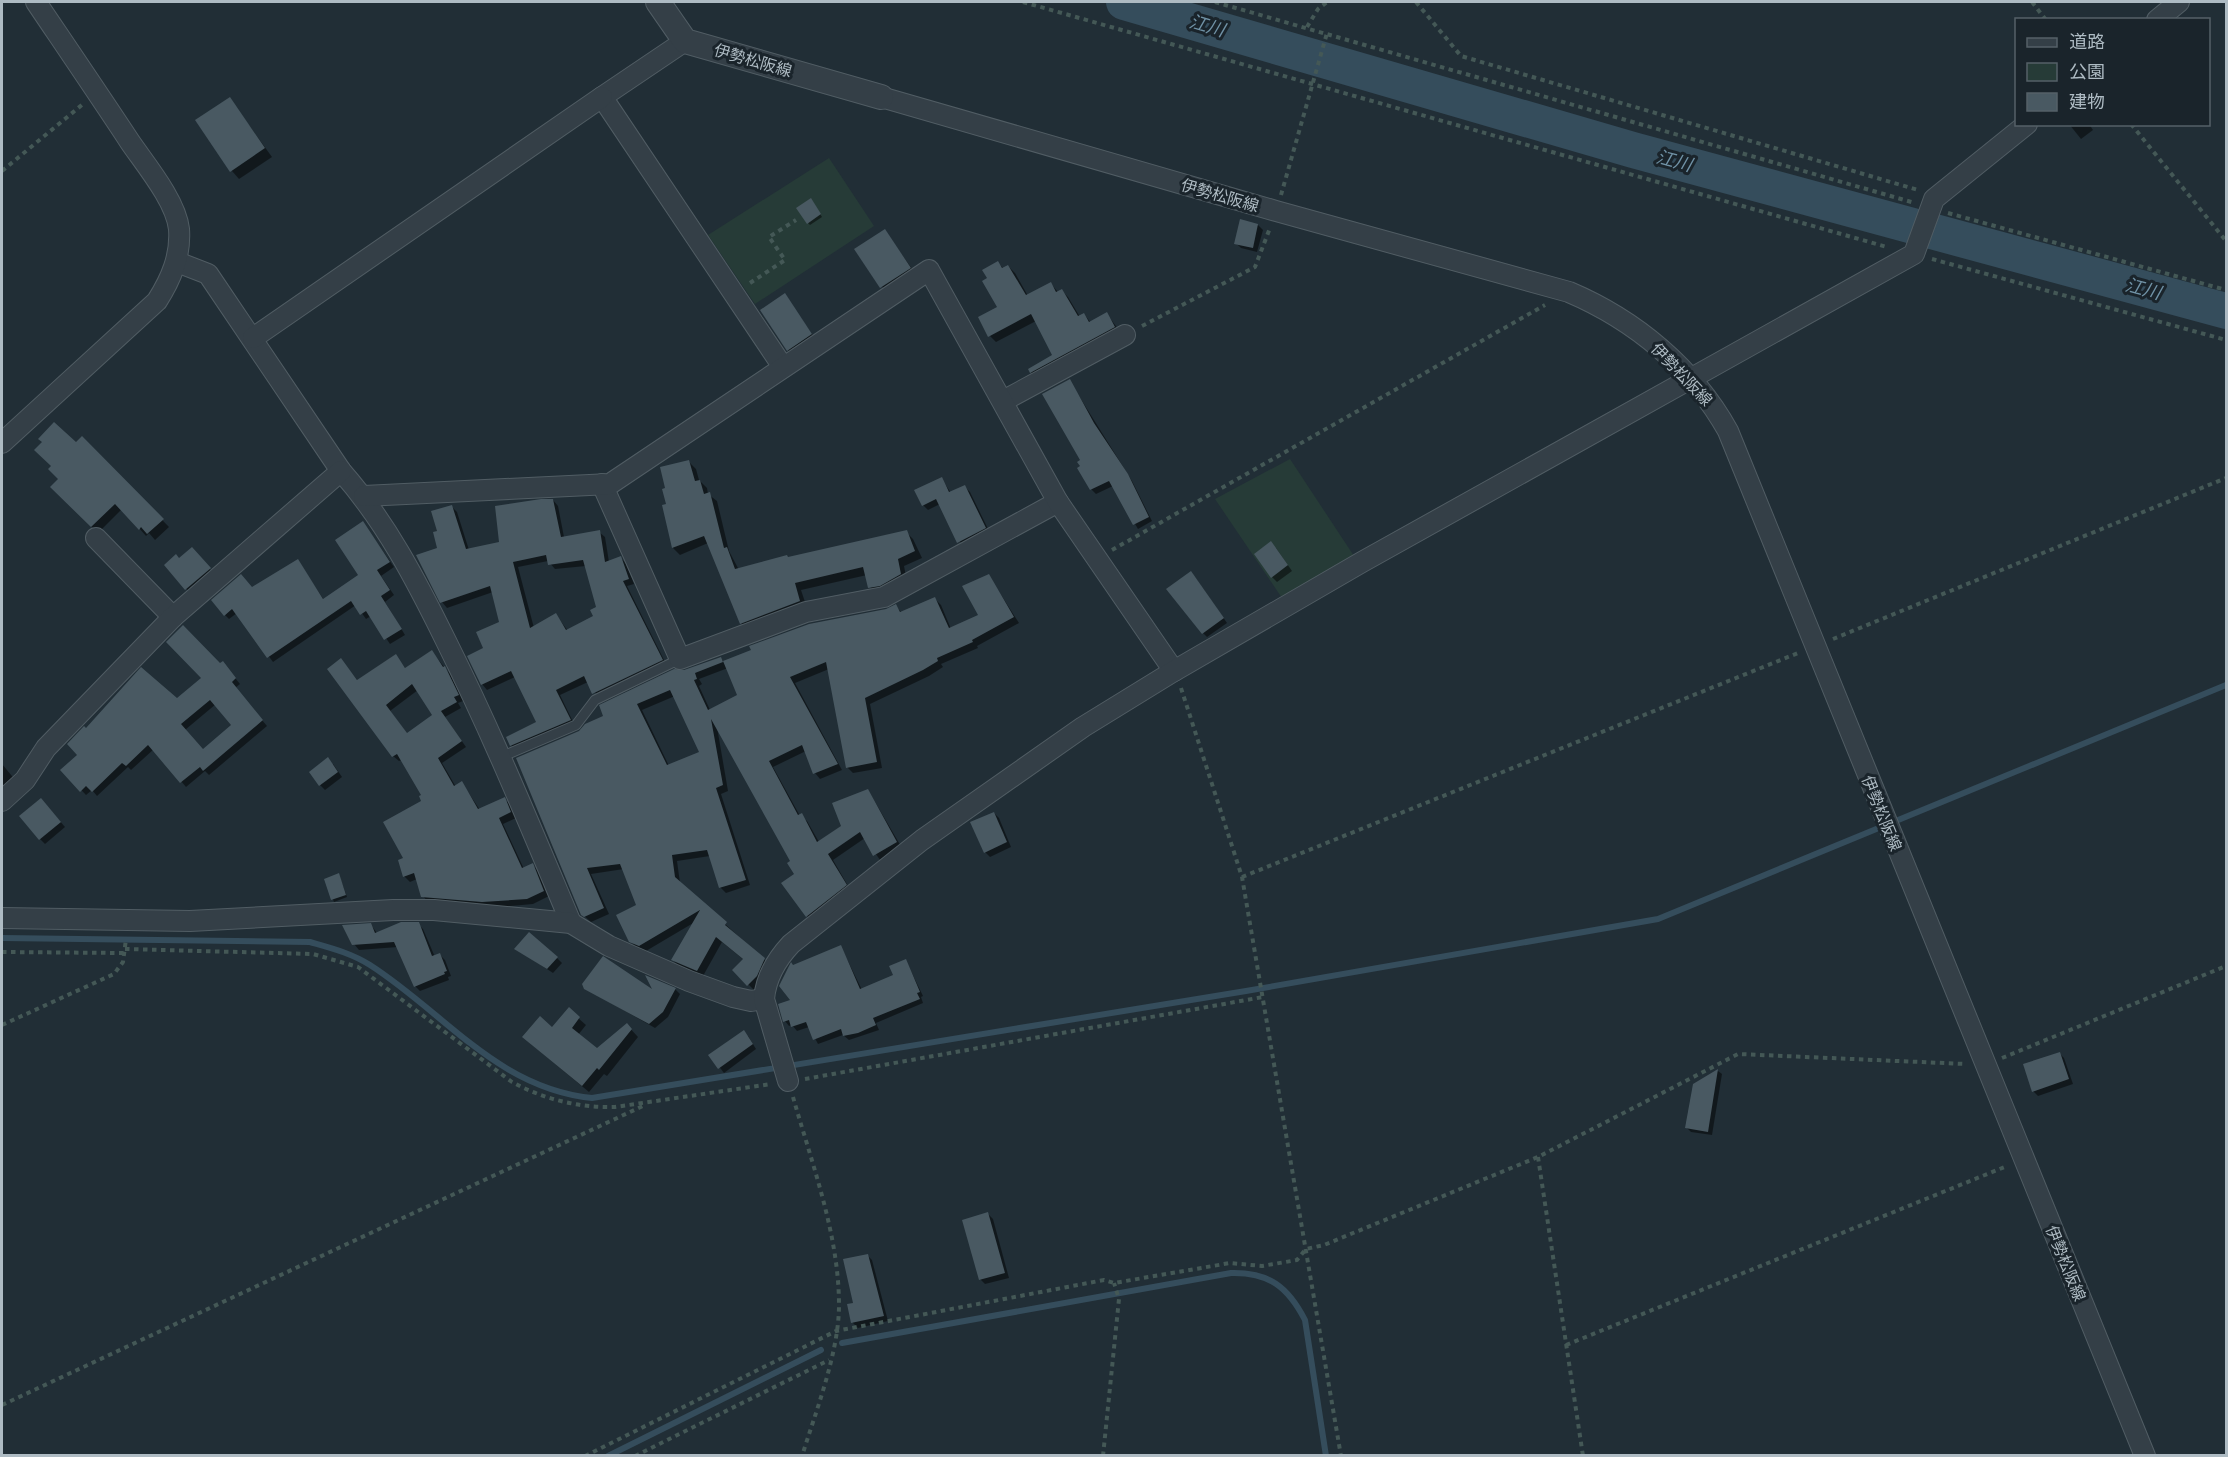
<svg xmlns="http://www.w3.org/2000/svg" width="2228" height="1457" viewBox="0 0 2228 1457" font-family="'Archivo Narrow','Noto Sans JP',sans-serif">
<style>
.green{fill:#263b37}
.shadow{fill:#0007;fill-rule:evenodd}
.lines{fill:none;stroke-linecap:round;stroke-linejoin:round}
.stream{stroke:#354d5c;stroke-width:6}
.river{stroke:#354d5c;stroke-width:36}
.building{fill:#495962;fill-rule:evenodd}
.service-casing{stroke:#515d64;stroke-width:11}
.minor-casing{stroke:#515d64;stroke-width:22}
.tertiary-casing{stroke:#515d64;stroke-width:26}
.path{stroke:#445856;stroke-width:4;stroke-dasharray:4.5 4.5;stroke-linecap:butt}
.service{stroke:#343f47;stroke-width:9}
.minor{stroke:#343f47;stroke-width:20}
.tertiary{stroke:#343f47;stroke-width:24}
.labels{text-anchor:middle;stroke-width:6;stroke-linejoin:round;paint-order:stroke}
.street-label{font-size:16px;fill:#aebbc3;stroke:#1a242b}
.water-label{font-size:18px;font-style:italic;fill:#7092a6;stroke:#1a242b}
</style>
<rect width="100%" height="100%" fill="#212e36"/>
<g class="green">
<path d="M829,158L874,226L755,304L708,235Z"/>
<path d="M1290,459L1354,556L1282,598L1215,499Z"/>
</g>
<g class="shadow">
<path d="M230,99L272,157L239,179L232,171Z"/>
<path d="M2069,124H2089L2093,130L2081,139Z"/>
<path d="M813,202L822,217L810,225L808,223Z"/>
<path d="M1258,225L1263,230L1257,252L1241,248L1236,243Z"/>
<path d="M885,231L915,273L886,292L856,250Z"/>
<path d="M998,263L1004,269L1008,266L1015,273L1028,296L1051,284L1058,292L1062,291L1068,297L1080,317L1084,314L1091,323L1107,314L1121,333L1038,378L1031,372L1054,356L1036,321L996,342L990,336L999,308Z"/>
<path d="M785,295L816,340L793,355L788,350Z"/>
<path d="M1069,380L1132,481L1152,521L1138,529L1113,486L1096,494L1091,489L1082,467Z"/>
<path d="M82,438L169,527L155,540L149,533L146,536L122,509L98,533L52,487L60,479L76,444Z"/>
<path d="M689,462L696,469L699,480L707,488L708,494L717,501L729,551L739,570L906,532L913,539L922,558L904,566L907,581L877,594L870,587L867,575L801,590L807,608L749,630L741,623L708,543L680,555L673,548L664,506L667,505Z"/>
<path d="M941,478L951,493L965,487L970,492L990,533L963,547L940,504L928,510L923,505Z"/>
<path d="M553,500L558,506L564,537L599,532L605,537L609,562L621,558L626,564L634,584L627,586L667,666L599,698L588,682L560,695L575,726L517,750L511,745L538,723L515,677L487,690L482,684L485,649L501,623L493,592L447,608L442,602L439,532L451,506L457,512L469,550L501,544ZM548,561L555,569L586,566L598,608L595,616L568,631L556,615L534,628L518,567Z"/>
<path d="M363,523L394,567L381,576L394,595L385,602L405,635L390,644L371,616L366,619L356,605L273,662L237,613L229,619L225,615L252,589L298,561L324,600L360,576Z"/>
<path d="M1276,548L1292,571L1277,582L1272,577Z"/>
<path d="M197,554L214,574L191,594L166,565Z"/>
<path d="M989,576L1019,623L977,646L978,648L941,664L943,667L929,676L870,704L882,768L853,773L847,767L829,669L795,683L842,770L820,779L815,773L806,751L773,767L800,816L807,821L819,842L843,826L868,790L902,848L880,860L865,838L833,860L851,891L813,921L807,916L792,861L717,727L728,791L721,794L750,885L726,893L720,887L710,856L677,861L680,883L770,965L762,981L754,990L734,970L744,960L722,942L703,976L679,966L673,960L695,922L646,951L636,947L630,941L638,906L624,869L591,874L609,914L591,922L582,914L580,732L684,672L720,658L724,662L896,606L901,612L935,599L941,605L951,629L981,616ZM728,668L739,696L710,710L699,686L702,684L699,679ZM675,696L701,753L669,766L642,710Z"/>
<path d="M1195,577L1227,623L1207,637L1203,633Z"/>
<path d="M432,652L450,674L463,701L458,703L461,708L445,717L466,747L442,763L456,787L462,783L480,810L504,799L510,804L516,818L503,824L524,869L533,865L538,871L549,896L533,904L498,907L428,902L423,896L417,879L410,882L404,876L405,859L423,796L402,760L399,761L393,756L341,660L358,681L396,656L406,669ZM418,690L434,716L407,734L390,711Z"/>
<path d="M220,665L227,668L240,684L235,688L267,726L209,775L205,771L186,787L154,749L131,770L128,767L97,796L92,790L86,795L62,770L79,755L87,731L177,700ZM216,704L233,725L203,750L185,730Z"/>
<path d="M2,764L16,781L2,794Z"/>
<path d="M333,764L342,777L325,790L320,785Z"/>
<path d="M46,805L65,827L45,844L40,839Z"/>
<path d="M994,813L999,818L1011,847L990,857L985,852Z"/>
<path d="M339,875L347,897L334,902L326,880Z"/>
<path d="M418,924L423,929L435,957L440,955L445,960L451,976L448,977L449,980L420,991L415,986L398,947L359,950L354,944L371,925L377,933Z"/>
<path d="M841,947L862,990L895,976L906,961L923,996L921,997L923,1003L876,1023L879,1030L849,1040L843,1035L818,1044L809,1027L797,1031L792,1025L789,1026L785,1021L793,1000V966Z"/>
<path d="M517,949L557,958L562,963L553,973Z"/>
<path d="M585,988L656,994L675,989L680,994L668,1017L655,1028Z"/>
<path d="M569,1010L586,1025L578,1035L597,1050L627,1025L638,1037L607,1076L604,1074L589,1092L531,1044L552,1029Z"/>
<path d="M748,1036L756,1049L724,1073L710,1055Z"/>
<path d="M2059,1053L2064,1058L2073,1084L2038,1096L2033,1091Z"/>
<path d="M1718,1071L1722,1074L1712,1135L1691,1132L1686,1127L1694,1085Z"/>
<path d="M988,1214L993,1219L1009,1278L985,1284L980,1279Z"/>
<path d="M867,1255L872,1260L888,1321L858,1328L853,1323L854,1304Z"/>
</g>
<g class="lines">
<g class="stream">
<path d="M2,938L310,942C331,948 351,953 370,965C445,1013 497,1088 592,1098L1246,991L1658,919L2226,685"/>
<path d="M842,1343L1231,1273C1269,1272 1288,1287 1305,1320L1326,1456"/>
<path d="M608,1456L821,1350"/>
</g>
<path class="river" d="M1124,2L1633,150L2226,311"/>
</g>
<g class="building">
<path d="M230,97L265,148L230,172L195,120Z"/>
<path d="M811,198L821,214L807,224L796,208Z"/>
<path d="M1240,219L1258,224L1253,248L1234,244Z"/>
<path d="M885,229L911,268L880,288L854,249Z"/>
<path d="M998,261L1002,268L1008,265L1026,295L1051,282L1056,292L1062,289L1078,316L1084,313L1089,322L1107,312L1115,327L1030,373L1028,369L1052,355L1031,314L988,337L978,317L997,307L982,281L987,278L982,270Z"/>
<path d="M785,293L812,334L787,351L760,310Z"/>
<path d="M1070,379L1094,423L1128,474L1149,517L1133,525L1109,481L1090,490L1077,468L1080,466L1077,462L1080,460L1042,394Z"/>
<path d="M54,422L76,442L82,436L164,519L147,534L141,527L139,530L115,504L91,527L50,487L58,479L48,469L51,466L34,450L42,442L38,439Z"/>
<path d="M689,460L695,481L700,480L704,494L710,492L724,548L727,547L735,569L787,555L788,557L907,530L915,551L898,559L901,574L880,586L868,588L863,567L795,583L800,601L740,624L704,536L672,548L662,505L666,504L662,489L665,488L660,467Z"/>
<path d="M942,477L949,492L965,485L986,528L957,543L936,499L922,506L914,490Z"/>
<path d="M541,499H553L561,537L600,530L605,562L621,556L629,579L623,581L663,660L592,694L584,676L556,690L571,720L510,746L506,737L536,722L511,671L481,685L467,656L483,648L476,632L499,622L490,586L440,603L416,555L437,548L433,532L437,531L431,511L452,505L466,549L499,542L495,506ZM546,555L548,565L583,560L596,607L590,610L593,616L566,630L556,613L530,628L513,562Z"/>
<path d="M363,521L390,562L377,570L390,590L381,596L402,629L384,640L366,611L360,615L351,601L267,658L232,609L224,616L211,600L241,574L252,587L298,559L323,599L358,575L335,540Z"/>
<path d="M1271,541L1288,565L1271,578L1254,554Z"/>
<path d="M192,547L211,568L185,590L164,565L176,554L179,558Z"/>
<path d="M1191,571L1224,618L1202,634L1166,589Z"/>
<path d="M989,574L1014,617L972,640L973,642L937,658L938,661L923,670L865,698L877,762L846,768L826,662L790,677L838,764L813,774L802,745L769,761L798,815L802,813L817,842L841,826L832,803L868,789L897,842L873,856L860,832L828,854L847,885L806,917L781,883L794,874L787,863L790,861L711,719L723,785L716,788L746,880L719,888L707,850L672,855L675,877L727,922L725,925L765,958L757,976L747,986L732,970L743,959L716,937L697,971L671,960L700,910L639,946L629,942L616,915L636,905L620,864L587,868L604,908L584,917L581,915L516,758L579,731L585,724L603,716L599,705L674,669L684,670L721,657L723,662L695,673L697,679L694,680L708,710L737,695L723,661L751,650L749,646L809,624L886,609L896,604L900,612L935,597L949,628L978,615L962,586ZM670,690L699,752L667,765L637,704Z"/>
<path d="M183,625L220,663L223,661L236,678L232,682L263,720L203,771L200,767L180,783L148,745L126,766L122,763L92,792L86,786L80,792L60,770L77,755L67,744L84,726L86,728L141,667L177,698L201,678L166,642ZM210,700L231,725L203,749L181,724Z"/>
<path d="M432,650L443,667L445,666L459,695L454,697L457,702L441,711L462,741L438,758L454,786L462,781L478,809L505,797L511,812L499,818L522,868L533,863L544,891L527,899L482,902L421,897L414,873L403,877L398,860L403,858L383,822L421,801L419,796L421,795L397,754L392,757L327,669L341,658L357,680L396,654L405,668ZM412,684L432,715L407,733L386,705Z"/>
<path d="M328,757L338,772L319,786L309,772Z"/>
<path d="M41,798L61,822L39,840L19,816Z"/>
<path d="M994,812L1007,842L984,853L970,822Z"/>
<path d="M339,873L346,895L331,900L324,879Z"/>
<path d="M401,922H419L432,956L440,953L447,971L444,972L445,974L414,987L394,942L352,945L342,925L371,923L375,933Z"/>
<path d="M529,932L558,957L547,969L514,949Z"/>
<path d="M841,945L860,989L893,975L889,966L906,959L920,992L917,993L920,999L873,1018L876,1025L858,1033L843,1036L841,1029L813,1040L806,1022L791,1027L789,1020L783,1022L778,1004L790,1000L779,986L791,962L793,965Z"/>
<path d="M603,956L652,989L645,975L676,988L663,1012L649,1024L584,989L582,984Z"/>
<path d="M569,1007L580,1017L572,1028L597,1048L627,1023L632,1029L599,1070L597,1068L582,1086L522,1037L540,1016L552,1027Z"/>
<path d="M744,1030L753,1044L718,1069L708,1055Z"/>
<path d="M2060,1052L2069,1079L2032,1092L2023,1064Z"/>
<path d="M1718,1069L1708,1132L1685,1128L1693,1084Z"/>
<path d="M988,1212L1005,1273L979,1280L962,1220Z"/>
<path d="M868,1254L884,1316L851,1323L847,1304L853,1303L843,1259Z"/>
</g>
<g class="lines">
<g class="service-casing">
<path id="service" d="M501,757L576,725L595,700L680,659"/>
</g>
<g class="minor-casing">
<g id="minor">
<path d="M2157,20L2179,2"/>
<path d="M685,41L602,97L783,367"/>
<path d="M881,97L1276,211L1569,292C1635,320 1693,368 1728,431L2145,1456"/>
<path d="M177,262L208,274L341,471C386,522 416,580 446,641C492,733 531,828 571,923"/>
<path d="M253,338L602,97"/>
<path d="M1003,401L1125,335"/>
<path d="M2,443L157,301C171,279 181,256 179,229C176,201 145,164 130,142C99,95 67,48 36,2"/>
<path d="M602,484L680,659L806,612L884,597L1058,502"/>
<path d="M364,496L610,484L929,270L1058,502L1174,671"/>
<path d="M96,538L173,617"/>
<path d="M2,801L25,780L46,748L173,617L341,471"/>
<path d="M2,918L190,921L393,910H434L571,923L609,946L689,981L733,997L751,1001L764,999"/>
<path d="M788,1081L764,999C766,977 776,960 791,944L922,840L1083,727L1174,671L1362,562L1914,254L1934,199L2027,124"/>
</g>
</g>
<g class="tertiary-casing">
<path id="tertiary" d="M658,2L685,41L881,97"/>
</g>
<g class="path">
<path d="M1023,2L1887,247"/>
<path d="M1215,2L1915,203"/>
<path d="M1416,2L1461,56L1918,190"/>
<path d="M2032,2L2046,20"/>
<path d="M1307,27L1318,9L1327,2"/>
<path d="M2131,124L2226,241"/>
<path d="M2,171L83,104"/>
<path d="M1281,195L1327,33"/>
<path d="M1948,213L2226,290"/>
<path d="M1932,259L2226,340"/>
<path d="M750,283L785,260L769,237L796,220"/>
<path d="M1142,326L1255,267L1270,228"/>
<path d="M1112,550L1545,305"/>
<path d="M1833,639L2226,478"/>
<path d="M1181,688L1242,877L1341,1456"/>
<path d="M1242,877L1798,653"/>
<path d="M125,949L313,954L358,967L512,1082C543,1099 579,1108 615,1107L771,1084"/>
<path d="M2,952L124,953"/>
<path d="M2,1025L114,974L123,962L126,939"/>
<path d="M2002,1058L2226,966"/>
<path d="M805,1079L1263,997"/>
<path d="M793,1097C812,1164 839,1235 839,1305C839,1352 816,1411 802,1456"/>
<path d="M1538,1157L1583,1456"/>
<path d="M1566,1345L2007,1166"/>
<path d="M2,1405L645,1105"/>
<path d="M585,1456L836,1331L1104,1280L1114,1283L1230,1263L1262,1266L1297,1260L1306,1249L1324,1245L1538,1157L1738,1054L1966,1064"/>
<path d="M635,1456L829,1360"/>
<path d="M1103,1456L1119,1299L1114,1283"/>
</g>
<use href="#service" class="service"/>
<use href="#minor" class="minor"/>
<use href="#tertiary" class="tertiary"/>
</g>
<g class="labels">
<g class="street-label">
<text transform="translate(753 60) rotate(16)" y="6">伊勢松阪線</text>
<text transform="translate(1220 195) rotate(16)" y="6">伊勢松阪線</text>
<text transform="translate(1682 374) rotate(46)" y="6">伊勢松阪線</text>
<text transform="translate(1882 813) rotate(68)" y="6">伊勢松阪線</text>
<text transform="translate(2066 1263) rotate(68)" y="6">伊勢松阪線</text>
</g>
<g class="water-label">
<text transform="translate(1207 26) rotate(16)" y="6">江川</text>
<text transform="translate(1674 161) rotate(15)" y="6">江川</text>
<text transform="translate(2143 289) rotate(15)" y="6">江川</text>
</g>
</g>
<rect width="2228" height="1457" fill="none" stroke="#aebbc3" stroke-width="6"/>
<rect x="2015" y="18" width="195" height="108" fill="#1a242b" stroke="#556068" stroke-width="1.5"/>
<rect x="2027" y="38" width="30" height="9" fill="#343f47" stroke="#556068" stroke-width="1.5"/>
<text x="2069" y="48" font-size="18" fill="#aebbc3">道路</text>
<rect x="2027" y="63" width="30" height="18" fill="#263b37" stroke="#556068" stroke-width="1.5"/>
<text x="2069" y="78" font-size="18" fill="#aebbc3">公園</text>
<rect x="2027" y="93" width="30" height="18" fill="#495962" stroke="#556068" stroke-width="1.5"/>
<text x="2069" y="108" font-size="18" fill="#aebbc3">建物</text>
</svg>
